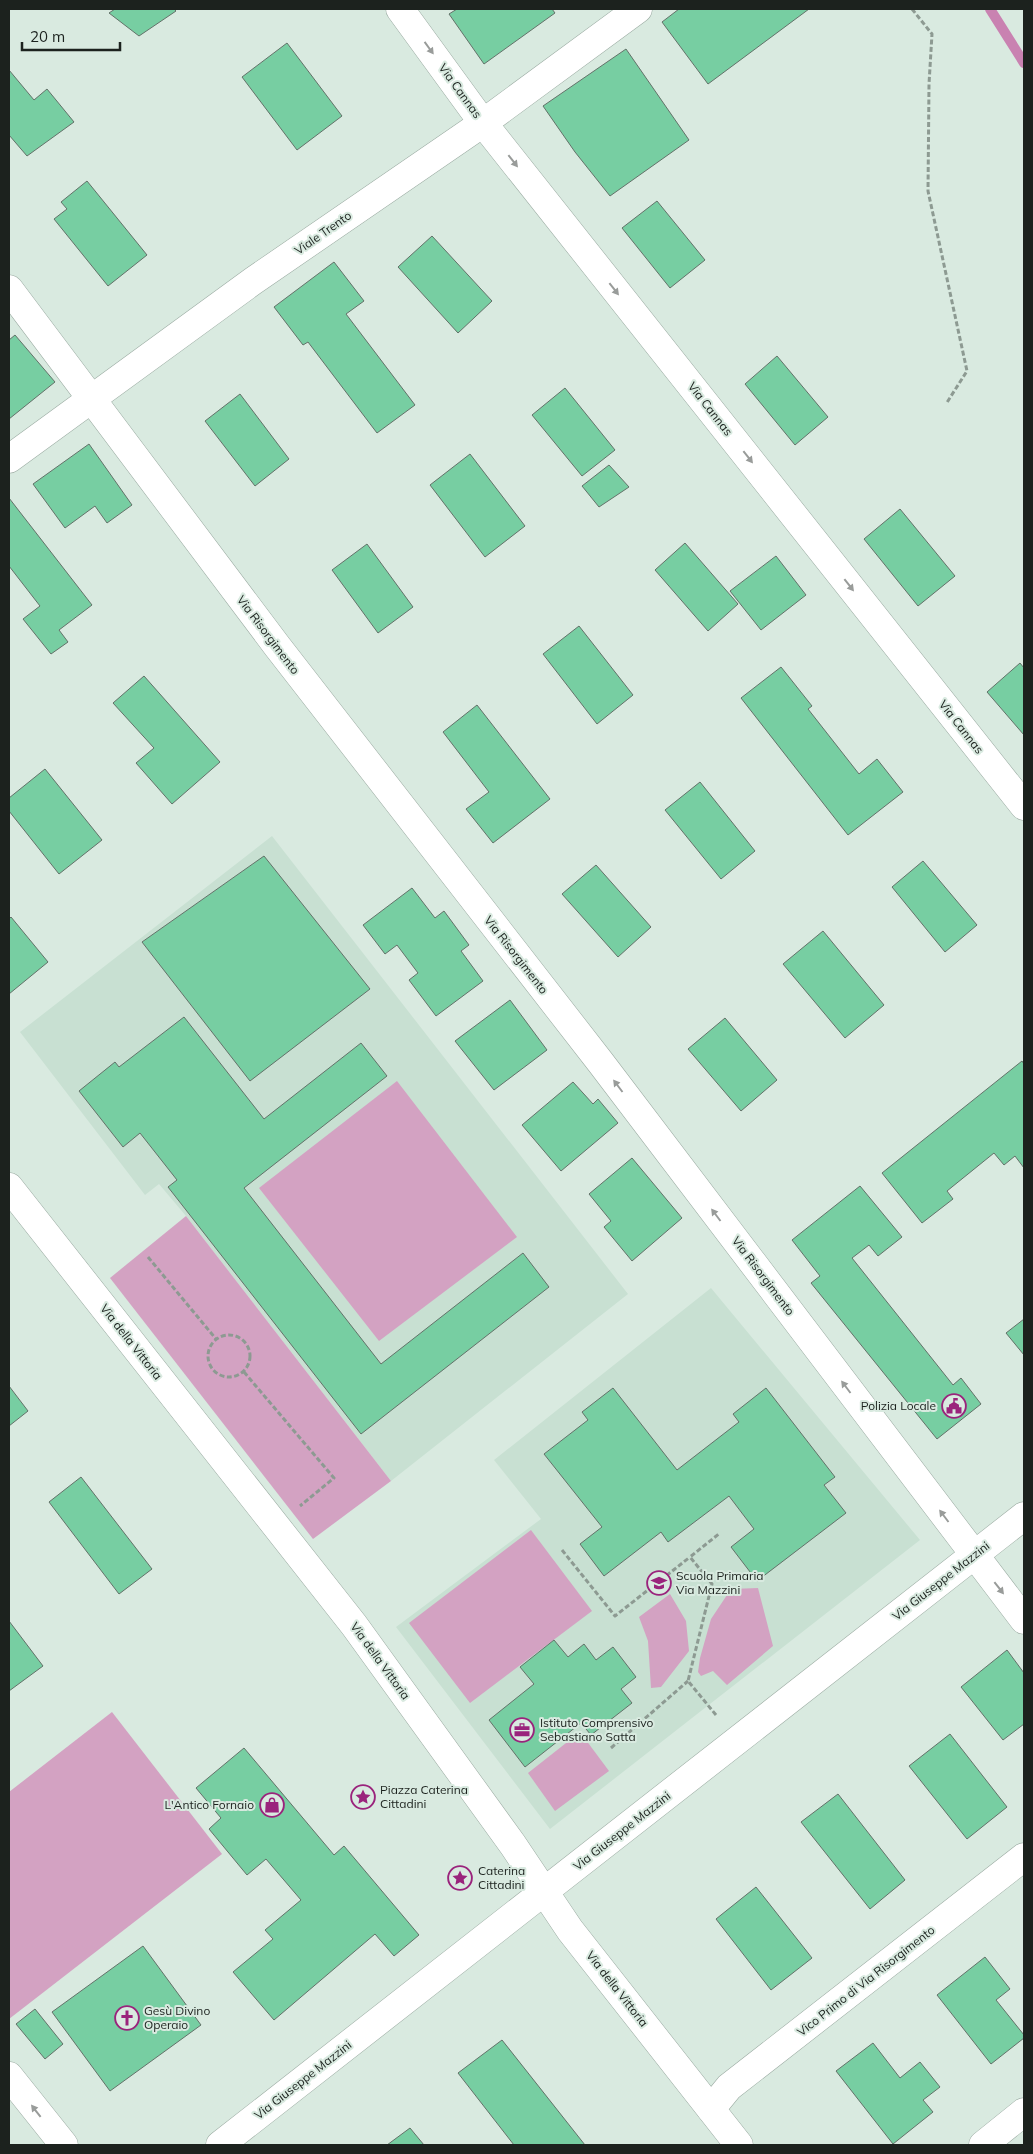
<svg xmlns="http://www.w3.org/2000/svg" width="1033" height="2154" viewBox="0 0 1033 2154" font-family="Mulish,sans-serif">
<style>
.built{fill:#c8e0d2}
.green{fill:#d3a2c2}
.lines{fill:none;stroke-linecap:round;stroke-linejoin:round}
.stream{stroke:#c982b1;stroke-width:10}
.building{fill:#77cea2;stroke:#637269}
.minor-casing{stroke:#9baba2;stroke-width:29}
.major-casing{stroke:#9baba2;stroke-width:29}
.path{stroke:#8d9a92;stroke-width:3;stroke-dasharray:5 2.5;stroke-linecap:butt}
.minor{stroke:#fff;stroke-width:28}
.major{stroke:#fff;stroke-width:28}
.oneway{fill:#999c9a}
.labels{text-anchor:middle;stroke-width:4;stroke-linejoin:round;paint-order:stroke}
.street-label{font-size:12px;fill:#1c221e;stroke:#d9eae0}
.poi-label{font-size:12px;fill:#1c221e;stroke:#d9eae0;text-anchor:start}
</style>
<rect width="100%" height="100%" fill="#d9eae0"/>
<g class="built">
<path d="M272,836L628,1294L391,1481L186,1216L159,1184L145,1195L20,1032Z"/>
<path d="M711,1288L920,1540L550,1829L396,1627L541,1519L494,1460Z"/>
</g>
<g class="green">
<path d="M397,1081L517,1237L379,1341L259,1188Z"/>
<path d="M186,1216L391,1481L313,1539L110,1278Z"/>
<path d="M531,1530L592,1611L470,1703L409,1623Z"/>
<path d="M758,1588L773,1646L727,1685L713,1671L701,1676L698,1672L700,1658L711,1619L731,1589Z"/>
<path d="M670,1594L686,1621L689,1651L661,1687L651,1688L648,1641L639,1617Z"/>
<path d="M112,1712L222,1854L9,2019V1792Z"/>
<path d="M580,1732L609,1771L555,1811L528,1773Z"/>
</g>
<g class="lines">
<path class="stream" d="M990,9L1024,63"/>
</g>
<g class="building">
<path d="M115,9H174L176,11L139,36L109,13Z"/>
<path d="M457,9H552L555,13L484,64L449,14Z"/>
<path d="M679,9H809L708,84L662,22Z"/>
<path d="M287,43L342,116L297,150L242,77Z"/>
<path d="M626,49L689,140L610,196L575,152L543,106Z"/>
<path d="M9,70L34,100L47,89L74,122L27,156L9,135Z"/>
<path d="M87,181L147,255L108,286L54,219L67,209L61,202Z"/>
<path d="M657,201L705,260L670,288L622,228Z"/>
<path d="M432,236L492,301L458,333L398,267Z"/>
<path d="M334,262L364,301L346,314L415,405L377,433L308,342L303,345L274,307Z"/>
<path d="M15,335L55,382L9,419V340Z"/>
<path d="M777,356L828,417L795,445L745,384Z"/>
<path d="M565,388L615,450L582,476L532,415Z"/>
<path d="M240,394L289,459L255,486L205,421Z"/>
<path d="M89,444L132,505L107,523L95,506L65,528L33,484Z"/>
<path d="M470,454L525,526L485,557L430,485Z"/>
<path d="M609,465L629,487L599,507L582,486Z"/>
<path d="M9,498L92,605L59,630L68,642L51,654L23,619L40,606L9,566Z"/>
<path d="M900,509L955,576L918,606L864,539Z"/>
<path d="M685,543L738,604L708,631L655,570Z"/>
<path d="M367,544L413,607L378,633L332,570Z"/>
<path d="M776,556L806,595L761,630L730,591Z"/>
<path d="M579,626L633,695L597,724L543,654Z"/>
<path d="M1020,663L1024,668V735L987,692Z"/>
<path d="M781,667L812,706L808,709L859,774L877,759L903,792L848,835L741,698Z"/>
<path d="M144,676L220,762L172,804L136,763L154,748L113,703Z"/>
<path d="M477,705L550,799L493,843L466,809L489,792L443,732Z"/>
<path d="M45,769L102,840L59,874L9,811V798Z"/>
<path d="M700,782L755,851L721,879L665,810Z"/>
<path d="M264,856L370,989L250,1081L142,942Z"/>
<path d="M923,861L977,925L945,952L892,887Z"/>
<path d="M596,865L651,927L618,957L562,894Z"/>
<path d="M412,888L435,918L444,911L469,945L461,951L483,981L436,1016L409,980L418,973L397,945L385,954L363,925Z"/>
<path d="M11,917L48,962L9,994V919Z"/>
<path d="M823,931L884,1005L845,1038L783,964Z"/>
<path d="M510,1000L547,1050L494,1090L455,1041Z"/>
<path d="M184,1017L264,1119L361,1043L387,1076L244,1188L381,1364L523,1253L549,1287L361,1434L168,1187L177,1180L140,1133L123,1147L79,1091L115,1062L119,1067Z"/>
<path d="M725,1018L777,1080L741,1111L688,1049Z"/>
<path d="M1022,1061L1024,1064V1168L1015,1156L1004,1165L994,1153L947,1191L953,1199L922,1223L882,1173Z"/>
<path d="M573,1082L593,1104L598,1099L618,1123L561,1171L522,1125Z"/>
<path d="M632,1158L682,1218L632,1261L604,1227L611,1221L589,1194Z"/>
<path d="M860,1186L902,1237L878,1256L869,1245L852,1258L953,1385L961,1378L981,1404L937,1439L811,1283L820,1276L792,1240Z"/>
<path d="M1024,1319V1355L1006,1333Z"/>
<path d="M9,1386L28,1411L9,1426Z"/>
<path d="M613,1388L677,1470L739,1422L733,1414L766,1388L835,1477L824,1485L846,1513L757,1581L731,1547L754,1529L729,1496L668,1542L661,1532L604,1576L580,1544L602,1527L544,1454L588,1420L582,1412Z"/>
<path d="M81,1477L152,1569L119,1594L49,1502Z"/>
<path d="M9,1621L43,1666L9,1691Z"/>
<path d="M554,1640L568,1657L584,1644L596,1660L613,1647L636,1677L621,1689L632,1703L591,1735L581,1723L525,1767L489,1720L534,1684L520,1667Z"/>
<path d="M1007,1650L1024,1673V1724L1003,1740L961,1687Z"/>
<path d="M950,1734L1007,1807L967,1839L909,1766Z"/>
<path d="M244,1748L334,1855L344,1846L419,1935L394,1956L375,1934L274,2020L233,1972L273,1939L265,1930L301,1900L266,1859L247,1875L209,1829L221,1818L196,1788Z"/>
<path d="M838,1794L905,1880L870,1909L801,1822Z"/>
<path d="M756,1887L812,1958L771,1990L716,1919Z"/>
<path d="M143,1946L201,2025L110,2091L52,2012Z"/>
<path d="M985,1957L1010,1989L996,2000L1024,2035V2038L991,2064L937,1995Z"/>
<path d="M35,2009L63,2044L45,2059L16,2024Z"/>
<path d="M502,2040L585,2145H514L458,2073Z"/>
<path d="M873,2043L900,2078L920,2062L940,2087L923,2100L933,2112L893,2144L836,2071Z"/>
<path d="M410,2128L424,2145H387Z"/>
</g>
<g class="lines">
<g class="minor-casing">
<g id="minor">
<path d="M400,9L483,123L1024,806"/>
<path d="M9,289L277,646L601,1063L1024,1620"/>
<path d="M9,1187L354,1625L513,1845L570,1930L739,2145"/>
<path d="M9,2076L64,2145"/>
<path d="M711,2109L729,2087L1024,1857"/>
<path d="M220,2145L1024,1516"/>
<path d="M983,2145L1024,2112"/>
</g>
</g>
<g class="major-casing">
<path id="major" d="M9,459L253,281L483,123L638,9"/>
</g>
<g class="path">
<path d="M912,9L932,34L929,84L928,191L967,371L946,404"/>
<path d="M148,1257L216,1339"/>
<circle cx="229" cy="1356" r="21"/>
<path d="M244,1372L334,1478L300,1506"/>
<path d="M562,1550L615,1616L690,1557"/>
<path d="M716,1715L688,1681L712,1584L690,1557L720,1533"/>
<path d="M611,1748L688,1681"/>
</g>
<use href="#minor" class="minor"/>
<use href="#major" class="major"/>
</g>
<defs><path id="oneway-solid" d="M-6-.8H1V-3.2L6.5 0L1 3.2V.8H-6Z" transform="scale(1.25)"/></defs>
<g class="oneway">
<use href="#oneway-solid" transform="translate(429 48) rotate(54)"/>
<use href="#oneway-solid" transform="translate(513 161) rotate(52)"/>
<use href="#oneway-solid" transform="translate(614 289) rotate(52)"/>
<use href="#oneway-solid" transform="translate(748 457) rotate(52)"/>
<use href="#oneway-solid" transform="translate(849 585) rotate(52)"/>
<use href="#oneway-solid" transform="translate(618 1086) rotate(-127)"/>
<use href="#oneway-solid" transform="translate(716 1215) rotate(-127)"/>
<use href="#oneway-solid" transform="translate(846 1387) rotate(-127)"/>
<use href="#oneway-solid" transform="translate(944 1516) rotate(-127)"/>
<use href="#oneway-solid" transform="translate(999 1588) rotate(52)"/>
<use href="#oneway-solid" transform="translate(36 2111) rotate(-128)"/>
</g>
<defs>
<g id="civic-ring" transform="scale(1.25)"><circle r="9.5" fill="#d9eae0" stroke="#9a237c" stroke-width="1.5"/><path d="M-.6-6.5H3V-4.5H.6V-3L4-1V1h2V6H-6V1h2V-1L-.6-3ZM-1.2 2.5V6h2.4V2.5Z" fill="#9a237c"/></g>
<g id="school-ring" transform="scale(1.25)"><circle r="9.5" fill="#d9eae0" stroke="#9a237c" stroke-width="1.5"/><path d="M0-5L7-2L0 1L-7-2ZM-4 1L0 2.5L4 1V4Q0 6-4 4Z" fill="#9a237c"/></g>
<g id="office-ring" transform="scale(1.25)"><circle r="9.5" fill="#d9eae0" stroke="#9a237c" stroke-width="1.5"/><path d="M-6-3h4V-5.5h4V-3h4V5H-6ZM-1-4.5V-3h2v-1.5ZM-6 0V1H6V0Z" fill="#9a237c"/></g>
<g id="sight-ring" transform="scale(1.25)"><circle r="9.5" fill="#d9eae0" stroke="#9a237c" stroke-width="1.5"/><path d="M0-6L1.8-2.2L6-1.7L2.9 1.2L3.7 5.4L0 3.3L-3.7 5.4L-2.9 1.2L-6-1.7L-1.8-2.2Z" fill="#9a237c"/></g>
<g id="shop-ring" transform="scale(1.25)"><circle r="9.5" fill="#d9eae0" stroke="#9a237c" stroke-width="1.5"/><path d="M-5-2.5h2.3a2.7 3.5 0 0 1 5.4 0H5L5.5 6h-11ZM-1.5-2.5h3a1.5 2.3 0 0 0-3 0Z" fill="#9a237c"/></g>
<g id="church-ring" transform="scale(1.25)"><circle r="9.5" fill="#d9eae0" stroke="#9a237c" stroke-width="1.5"/><path d="M-1.2-6h2.4v3.5h3.3v2.4h-3.3V6h-2.4V-.1h-3.3v-2.4h3.3Z" fill="#9a237c"/></g>
</defs>
<g fill-rule="evenodd">
<use href="#civic-ring" x="954" y="1406"/>
<use href="#school-ring" x="659" y="1583"/>
<use href="#office-ring" x="522" y="1730"/>
<use href="#sight-ring" x="363" y="1797"/>
<use href="#shop-ring" x="272" y="1805"/>
<use href="#sight-ring" x="460" y="1878"/>
<use href="#church-ring" x="127" y="2018"/>
</g>
<g class="labels">
<g class="street-label">
<text transform="translate(460 91) rotate(54)" y="4">Via Cannas</text>
<text transform="translate(323 233) rotate(-35)" y="4">Viale Trento</text>
<text transform="translate(710 409) rotate(52)" y="4">Via Cannas</text>
<text transform="translate(268 635) rotate(53)" y="4">Via Risorgimento</text>
<text transform="translate(961 727) rotate(52)" y="4">Via Cannas</text>
<text transform="translate(516 955) rotate(52)" y="4">Via Risorgimento</text>
<text transform="translate(763 1276) rotate(53)" y="4">Via Risorgimento</text>
<text transform="translate(131 1342) rotate(52)" y="4">Via della Vittoria</text>
<text transform="translate(941 1581) rotate(-38)" y="4">Via Giuseppe Mazzini</text>
<text transform="translate(380 1661) rotate(54)" y="4">Via della Vittoria</text>
<text transform="translate(622 1831) rotate(-38)" y="4">Via Giuseppe Mazzini</text>
<text transform="translate(866 1981) rotate(-38)" y="4">Vico Primo di Via Risorgimento</text>
<text transform="translate(617 1989) rotate(52)" y="4">Via della Vittoria</text>
<text transform="translate(303 2080) rotate(-38)" y="4">Via Giuseppe Mazzini</text>
</g>
<g class="poi-label">
<text x="936" y="1410" text-anchor="end">Polizia Locale</text>
<text x="676" y="1580">Scuola Primaria<tspan x="676" dy="14">Via Mazzini</tspan></text>
<text x="540" y="1727">Istituto Comprensivo<tspan x="540" dy="14">Sebastiano Satta</tspan></text>
<text x="380" y="1794">Piazza Caterina<tspan x="380" dy="14">Cittadini</tspan></text>
<text x="254" y="1809" text-anchor="end">L'Antico Fornaio</text>
<text x="478" y="1875">Caterina<tspan x="478" dy="14">Cittadini</tspan></text>
<text x="144" y="2015">Gesù Divino<tspan x="144" dy="14">Operaio</tspan></text>
</g>
</g>
<rect width="1033" height="2154" fill="none" stroke="#1c221e" stroke-width="20"/>
<path d="M22 42v8h98v-8" fill="none" stroke="#1c221e" stroke-width="2.5"/>
<text x="30" y="42" font-size="15" fill="#1c221e" stroke="#d9eae0" stroke-width="4" paint-order="stroke">20 m</text>
</svg>
